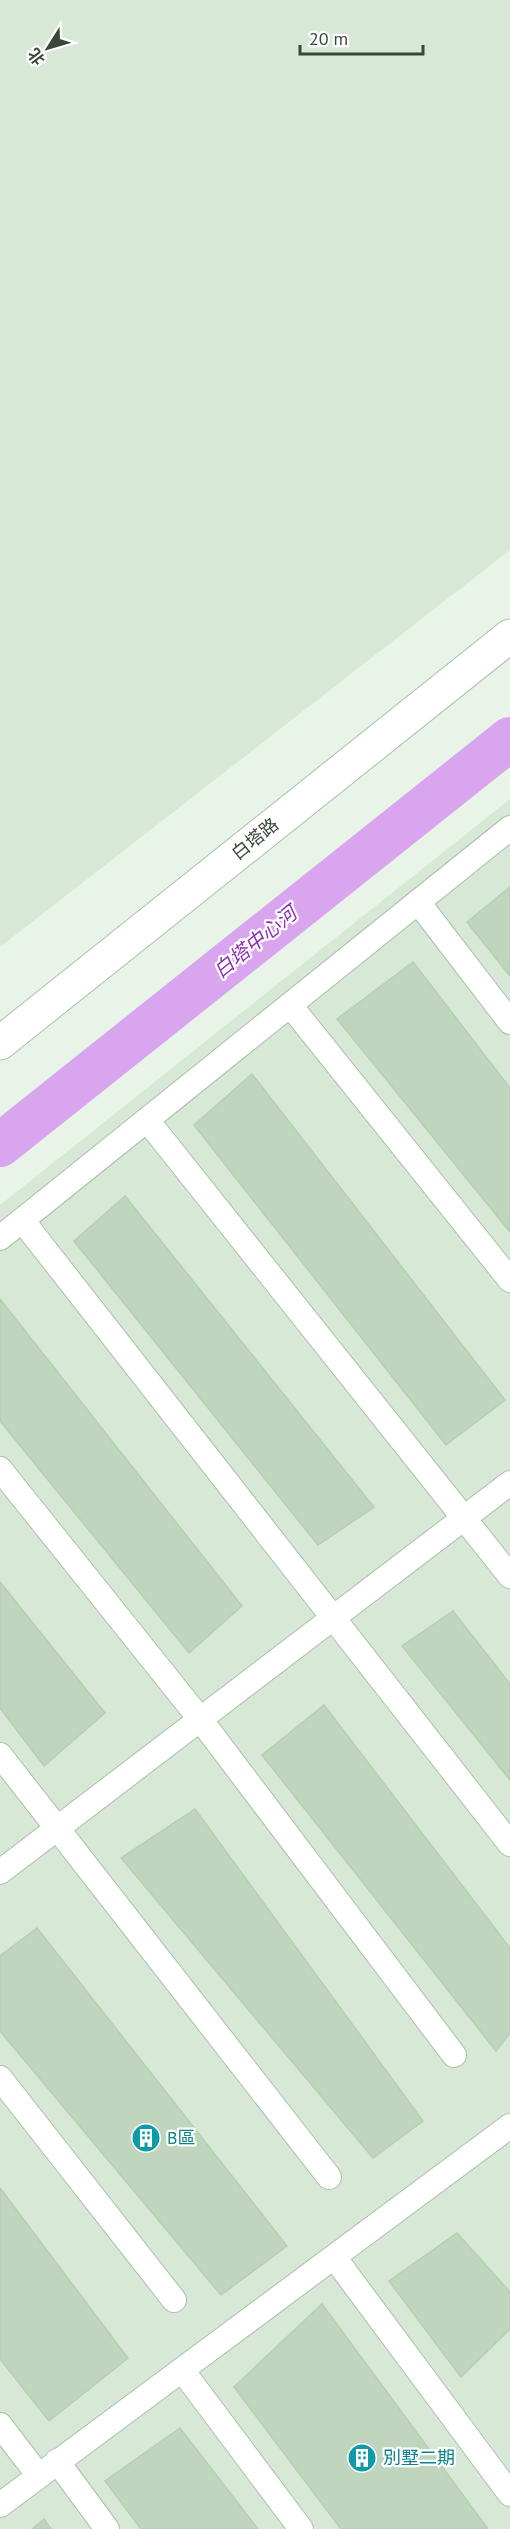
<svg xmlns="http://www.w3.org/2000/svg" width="510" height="2529" viewBox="0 0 510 2529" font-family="'PT Sans','Noto Sans SC',sans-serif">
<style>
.residential{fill:#d7e8d6}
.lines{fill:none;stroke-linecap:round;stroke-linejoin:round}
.canal{stroke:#d9a5ef;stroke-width:44}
.building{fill:#c0d5be;stroke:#b4d0b1;stroke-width:1.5}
.service-casing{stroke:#acbfab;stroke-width:26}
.minor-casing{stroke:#acbfab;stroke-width:35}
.service{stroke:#fff;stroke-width:24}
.minor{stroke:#fff;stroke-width:33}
.labels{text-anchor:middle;stroke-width:4.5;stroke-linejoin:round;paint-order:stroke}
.street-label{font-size:18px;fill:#384737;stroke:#fff}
.culture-label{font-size:18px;fill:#0d838f;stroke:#fff;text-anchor:start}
.water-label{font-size:20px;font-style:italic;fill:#8d31b2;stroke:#fff}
</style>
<rect width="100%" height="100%" fill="#e8f4e8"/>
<g class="residential">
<path d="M0,0H510V550L0,947Z"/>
<path d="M510,799V2529H0V1205Z"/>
</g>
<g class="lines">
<path class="canal" d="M0,1145L510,739"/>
</g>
<g class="building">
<path d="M510,887V976L467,922Z"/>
<path d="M413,962L510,1088V1232L337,1019Z"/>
<path d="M252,1074L505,1400L446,1445L194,1125Z"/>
<path d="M125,1196L374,1507L318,1545L74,1241Z"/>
<path d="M0,1299L242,1606L189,1653L0,1421Z"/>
<path d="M0,1582L105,1713L44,1766L0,1708Z"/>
<path d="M453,1611L510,1684V1780L402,1646Z"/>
<path d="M324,1705L510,1948V2033L496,2051L262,1755Z"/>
<path d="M195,1809L423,2121L373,2158L121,1858Z"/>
<path d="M37,1928L287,2246L221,2295L0,2031V1956Z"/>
<path d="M0,2188L128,2358L49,2421L0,2359Z"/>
<path d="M457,2233L510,2292V2329L461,2377L389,2281Z"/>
<path d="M322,2304L488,2529H341L234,2387Z"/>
<path d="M180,2428L258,2529H141L105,2481Z"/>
<path d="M44,2519L51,2529H32Z"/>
</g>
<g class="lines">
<g class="service-casing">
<g id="service">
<path d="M418,902L510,1022"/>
<path d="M290,1005L510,1280"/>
<path d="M147,1120L510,1576"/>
<path d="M22,1220L510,1844"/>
<path d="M0,1238L510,828"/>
<path d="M0,1469L200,1719L454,2055"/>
<path d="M0,1755L329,2177"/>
<path d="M0,1872L510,1483"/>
<path d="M0,2078L174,2300"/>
<path d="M334,2257L510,2494"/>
<path d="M182,2370L301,2529"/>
<path d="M0,2425L39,2476L510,2126"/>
<path d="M57,2461L107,2529"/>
<path d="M0,2505L39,2476"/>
</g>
</g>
<g class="minor-casing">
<path id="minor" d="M0,1043L510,636"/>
</g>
<use href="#service" class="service"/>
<use href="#minor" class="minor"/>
</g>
<defs>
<g id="building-disc" transform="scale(1.5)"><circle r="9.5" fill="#0f9aa8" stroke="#fff"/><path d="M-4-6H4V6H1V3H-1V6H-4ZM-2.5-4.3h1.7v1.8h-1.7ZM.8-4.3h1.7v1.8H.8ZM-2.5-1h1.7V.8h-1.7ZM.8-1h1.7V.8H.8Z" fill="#fff"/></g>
</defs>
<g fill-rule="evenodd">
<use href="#building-disc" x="146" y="2138"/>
<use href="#building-disc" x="362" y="2458"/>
</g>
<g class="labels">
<g class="street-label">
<text transform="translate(255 839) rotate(-39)" y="6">白塔路</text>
</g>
<g class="culture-label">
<text x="167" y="2144">B區</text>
<text x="383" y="2464">別墅二期</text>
</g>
<g class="water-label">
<text transform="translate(255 942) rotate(-39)" y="7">白塔中心河</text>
</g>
</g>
<g transform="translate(48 48) rotate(233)" stroke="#ffffff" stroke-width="4.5" paint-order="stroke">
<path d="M0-4.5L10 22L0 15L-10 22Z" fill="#384737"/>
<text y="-9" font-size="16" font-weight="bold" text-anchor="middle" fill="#384737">北</text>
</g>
<path d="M300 45v9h123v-9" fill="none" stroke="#384737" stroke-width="3"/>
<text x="309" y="45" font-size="18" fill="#384737" stroke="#ffffff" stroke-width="4.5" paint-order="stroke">20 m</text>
</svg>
